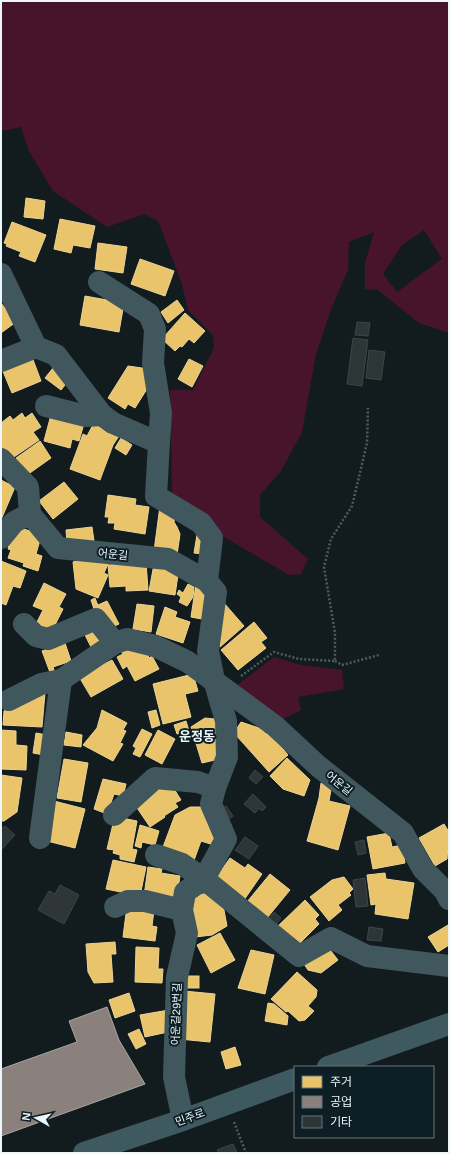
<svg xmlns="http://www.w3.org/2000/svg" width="450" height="1154" viewBox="0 0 450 1154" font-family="Arial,'Noto Sans KR',sans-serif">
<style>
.green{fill:#48142c;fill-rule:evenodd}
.homes{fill:#e9c46a;stroke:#ead396}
.industry{fill:#8a817c;stroke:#a7a4a2}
.building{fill:#2d3537;stroke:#3c4548}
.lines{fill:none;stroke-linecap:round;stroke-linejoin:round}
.path{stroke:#4c5d61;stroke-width:2.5;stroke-dasharray:2 2;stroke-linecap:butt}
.minor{stroke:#40575d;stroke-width:22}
.major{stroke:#3f5961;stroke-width:22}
.labels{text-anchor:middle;stroke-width:4;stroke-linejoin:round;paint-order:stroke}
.street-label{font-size:11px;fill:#ecf7fb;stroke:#0d1f24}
.quarter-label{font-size:13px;font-weight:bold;fill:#ecf7fb;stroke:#0d1f24}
</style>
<rect width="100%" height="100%" fill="#121c1f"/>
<g class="green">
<path d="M1,1H449V333L419,323L378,290L365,289V263L374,232L349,242L348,270L331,309L316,354L302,432L281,471L260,495V517L308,559L301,574L289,575L219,534L202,513L172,493L170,390H193L214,348L213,335L188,310L182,284L158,221L144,214L107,227L53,191L29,151L21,127L1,131ZM424,230L442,259L397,292L383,274L402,245Z"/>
<path d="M274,657L301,665L342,670L344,689L298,697L301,710L283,719L236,686Z"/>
</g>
<g class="homes">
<path d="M26,198L45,201L43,219L24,217Z"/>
<path d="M60,219L95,226L90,248L73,245L71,253L54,249Z"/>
<path d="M12,222L46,235L35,262L19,256L21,252L6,246L7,244L4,243Z"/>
<path d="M98,243L127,247L123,273L95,269Z"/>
<path d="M140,259L174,271L165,296L131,284Z"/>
<path d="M85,296L124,303L119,332L80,325Z"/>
<path d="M177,300L184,310L168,323L161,312Z"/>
<path d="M1,303L16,322L1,333Z"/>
<path d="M185,313L205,331L194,343L189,339L182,347L180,346L175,351L162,339Z"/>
<path d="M32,357L41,381L12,393L2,369Z"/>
<path d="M189,359L203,366L192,387L178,379Z"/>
<path d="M128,366L149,369L152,381L135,408L128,404L125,409L108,398Z"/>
<path d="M53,368L69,380L61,390L45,378Z"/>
<path d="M52,411L85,420L79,441L72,439L70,448L44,441Z"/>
<path d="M22,413L25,418L32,413L41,427L33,432L39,440L11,459L1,448V423L10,416L13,420Z"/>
<path d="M96,419L119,436L113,445L100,480L70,469L83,434L87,436Z"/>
<path d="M121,438L132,445L126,455L115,448Z"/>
<path d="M40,441L51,458L27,475L16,458Z"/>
<path d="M1,480L15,487L1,520Z"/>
<path d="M64,482L78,499L53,519L39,501Z"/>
<path d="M108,495L136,499L135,505L149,507L145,534L114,529L115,523H108L109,517H105Z"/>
<path d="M160,506L175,514L174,522L177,527L180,534L177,555L154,551Z"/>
<path d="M92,527L94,541L67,544L66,530Z"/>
<path d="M20,528L37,533L35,538L40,540L36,554L42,556L38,571L23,566L24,563L8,558L11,550L8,549L11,535L17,537Z"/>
<path d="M197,535L206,536L204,554L194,553Z"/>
<path d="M92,557L108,564L104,573L108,575L98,598L76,589L73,562Z"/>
<path d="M1,561L26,571L20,588L13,586L6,605L1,603Z"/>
<path d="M146,562L148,590L126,591V586L110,587L108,565Z"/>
<path d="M154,564L178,575L175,595L149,591Z"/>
<path d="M44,583L66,594L59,607L63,609L52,631L36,624L43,610L33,606Z"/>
<path d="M188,584L194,587L193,597L187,606L179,602L181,597L177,594L179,590L183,593Z"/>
<path d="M196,584L211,593L207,620L191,617Z"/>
<path d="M95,598L100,611L95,612L91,600Z"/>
<path d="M107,601L119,624L110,628L98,605Z"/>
<path d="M224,603L244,626L220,647L216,622Z"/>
<path d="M137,604L154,606L151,632L133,629Z"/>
<path d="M165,607L177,612L175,617L190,622L183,643L156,634Z"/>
<path d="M254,622L267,638L261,642L266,648L238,670L221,650Z"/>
<path d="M98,629L104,643L92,649L85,635Z"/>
<path d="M65,643L71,661L53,667L55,673L51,675L42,651Z"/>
<path d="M133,646L140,649L142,655L147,652L149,658L152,656L159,669L135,681L127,666L123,669L117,657L123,654L121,651Z"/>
<path d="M112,660L123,679L91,697L78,675L102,661L104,664Z"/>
<path d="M193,674L198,691L185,694L191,717L163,724L153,684Z"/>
<path d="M34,692L45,693L42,727L3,725L4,711Z"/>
<path d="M102,710L127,723L123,730L126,731L120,743L123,744L113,761L83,745L97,728Z"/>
<path d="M156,710L160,725L152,728L148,712Z"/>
<path d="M205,718L215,719L223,738L215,760L202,763L191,727Z"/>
<path d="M186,721L189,731L177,734L174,725Z"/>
<path d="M241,722L262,729L266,734L269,732L288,755L269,772L234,733Z"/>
<path d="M142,729L152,734L140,757L133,754L136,748L133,746Z"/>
<path d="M1,730L16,731V745L27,746L26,770L1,769Z"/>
<path d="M158,730L175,739L162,764L145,755Z"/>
<path d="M66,732L82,735L81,747L64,745Z"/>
<path d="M36,733L47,735L44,755L33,753Z"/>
<path d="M287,758L310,780L304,796L283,789L270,776Z"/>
<path d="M64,759L88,763L81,802L57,798Z"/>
<path d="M1,775L22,778L17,812L4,821H1Z"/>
<path d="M103,779L126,784L123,796L114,794L107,814L94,809Z"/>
<path d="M321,783L332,784L329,801L350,806L338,850L307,841L319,798Z"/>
<path d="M171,784L181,800L175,803L178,807L164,816L165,817L150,827L133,802L154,788Z"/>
<path d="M54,801L85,809L75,848L43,840Z"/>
<path d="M190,807H206L217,846L201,841L193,863L163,847L175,815Z"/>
<path d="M122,818L137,821L132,849L137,850L134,862L120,859V855L113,853L114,850L107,849L113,824Z"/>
<path d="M444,824L449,832L447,859L435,866L419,838Z"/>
<path d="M140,825L159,831L155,845L142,842L141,848L135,846Z"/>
<path d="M389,833L392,847L402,845L405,863L373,869L367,837Z"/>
<path d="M230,858L245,868L248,864L262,874L244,900L215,879Z"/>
<path d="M113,860L146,867L140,896L106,889Z"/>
<path d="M148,867L162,869L161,873L180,876L176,901L144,896Z"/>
<path d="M385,873L386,879L414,883L408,919L375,914L376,904L371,905L367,875Z"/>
<path d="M270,874L290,890L267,918L247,902Z"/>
<path d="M344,877L353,889L349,893L351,895L338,905L342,910L329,921L310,897L332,880Z"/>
<path d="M210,893L223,905L227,926L212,935L195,937L189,896Z"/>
<path d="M305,900L319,915L315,919L319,924L297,946L278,926Z"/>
<path d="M127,906L154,910L152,926L157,927L155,941L123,937Z"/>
<path d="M448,925L449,927V945L438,952L428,937Z"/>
<path d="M220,933L235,960L211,973L197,945Z"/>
<path d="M115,942L116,954H111L113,982L94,983L88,972L86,944Z"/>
<path d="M327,946L338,960L321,973L308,970L304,964Z"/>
<path d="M136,947L159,948L158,969H163L162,983L135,982Z"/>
<path d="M251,950L274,955L265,994L238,988Z"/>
<path d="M297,972L317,990L316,997L308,1006L314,1011L305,1020L299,1021L288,1011L286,1012L271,999Z"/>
<rect x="182" y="976" width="17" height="12"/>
<path d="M184,991L215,994L210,1042L179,1039Z"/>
<path d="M129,993L135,1011L115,1018L109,1000Z"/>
<path d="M268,1003L274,1004L288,1016L287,1025L265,1021Z"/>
<path d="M169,1010L168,1032L145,1037L140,1015Z"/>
<path d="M139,1029L146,1044L136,1049L128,1034Z"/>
<path d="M235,1047L241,1065L226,1069L221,1052Z"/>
</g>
<path class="industry" d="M107,1007L119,1040L145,1084L1,1136V1069L77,1042L69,1021Z"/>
<g class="building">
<path d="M357,322L370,323L368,336L355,335Z"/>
<path d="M353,338L368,340L362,386L347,384Z"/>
<path d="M369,350L385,352L381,380L366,378Z"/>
<path d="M255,770L263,777L256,784L249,778Z"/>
<path d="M253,794L266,807L262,811L259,808L255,813L244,804Z"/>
<path d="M226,806L233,816L224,823L217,812Z"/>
<path d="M5,826L15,835L1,850V829Z"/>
<path d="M245,837L258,846L249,859L235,850Z"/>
<path d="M364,840L366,853L358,855L355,842Z"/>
<path d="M365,878L368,906L356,907L353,880Z"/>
<path d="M60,885L79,895L64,924L38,910L49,891L55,894Z"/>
<path d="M274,912L281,918L273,929L265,923Z"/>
<path d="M369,927L383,929L381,941L367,940Z"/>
<path d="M233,1144L237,1153H219L217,1150Z"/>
</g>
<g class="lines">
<g class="path">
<path d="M335,661L342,665L379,655"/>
<path d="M241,676L274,652L299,659L335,661V633L324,567L331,539L352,506L367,443L368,408"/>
<path d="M234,1122L246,1153"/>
</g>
<g class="minor">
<path d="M1,274L36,347"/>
<path d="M99,282L149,314L155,329L153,363L161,413L159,443"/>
<path d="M1,361L36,347L56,355L102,415L113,423L159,443L156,496L201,523L212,538L207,581L216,592L208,651L214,680L226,721L227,757L215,788L211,804L226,839L204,879L185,892L182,910L187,933L177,977L174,1077L183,1120"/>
<path d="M46,406L86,416L102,415"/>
<path d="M1,459L28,487L30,514L58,548L168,559L207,581"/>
<path d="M1,538L14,522L30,514"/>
<path d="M24,624L36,636L48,639L96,619L115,643"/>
<path d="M9,700L41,684L61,680"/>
<path d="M114,815L155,778L198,782L215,788"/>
<path d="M40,838L61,680L115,643L127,639L155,646L188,662L275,726L318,766L403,833L423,869L445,891L449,899"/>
<path d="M156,855L182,864L204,879L299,956L331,938L367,956L449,966"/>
<path d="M115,907L128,901H145L182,910"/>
</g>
<g class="major">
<path d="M328,1067L449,1024"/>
<path d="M84,1153L183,1120L295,1079"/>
</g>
</g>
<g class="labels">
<g class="street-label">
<text transform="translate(113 554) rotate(6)" y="4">어운길</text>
<text transform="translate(339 783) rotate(39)" y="4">어운길</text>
<text transform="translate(176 1014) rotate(-88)" y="4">어운길29번길</text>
<text transform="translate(190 1117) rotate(-20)" y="4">민주로</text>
</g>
<g class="quarter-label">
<text x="197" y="741">운정동</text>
</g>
</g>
<rect width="450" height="1154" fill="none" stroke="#ecf7fb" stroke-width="4"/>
<rect x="294" y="1066" width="140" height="72" fill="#0d1f24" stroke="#66757a"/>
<rect x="302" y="1076" width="20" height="12" fill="#e9c46a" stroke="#66757a"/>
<text x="330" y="1086" font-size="12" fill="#ecf7fb">주거</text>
<rect x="302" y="1096" width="20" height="12" fill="#8a817c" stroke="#66757a"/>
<text x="330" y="1106" font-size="12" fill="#ecf7fb">공업</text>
<rect x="302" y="1116" width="20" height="12" fill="#2d3537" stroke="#66757a"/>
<text x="330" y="1126" font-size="12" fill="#ecf7fb">기타</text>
<g transform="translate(36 1118) rotate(278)" stroke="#0d1f24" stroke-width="3" paint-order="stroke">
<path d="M0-3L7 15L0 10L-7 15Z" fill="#ecf7fb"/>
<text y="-6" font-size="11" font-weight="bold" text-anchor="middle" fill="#ecf7fb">N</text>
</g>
</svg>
